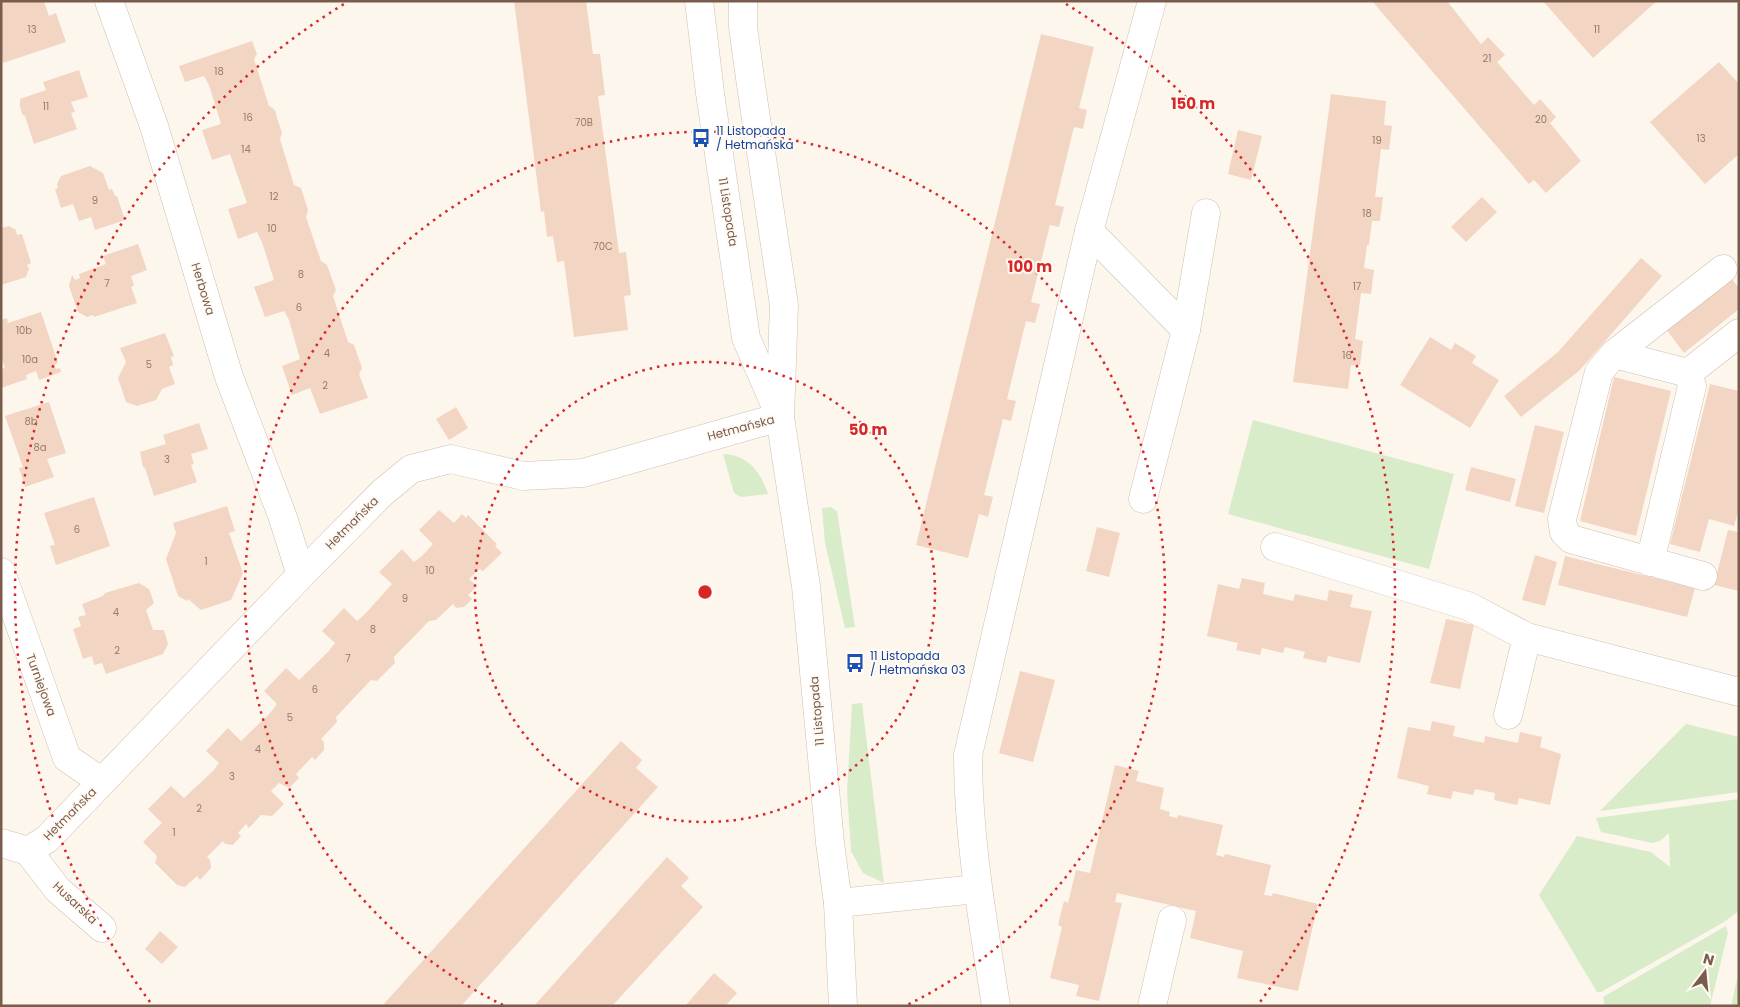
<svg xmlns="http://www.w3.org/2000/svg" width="1740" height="1007" viewBox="0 0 1740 1007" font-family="Poppins,sans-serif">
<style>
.green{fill:#d8ecc9}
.building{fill:#f3d5c3}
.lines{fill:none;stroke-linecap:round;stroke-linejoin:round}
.minor-casing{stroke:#d1beb0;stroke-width:29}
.minor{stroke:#fff;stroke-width:28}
.ring{fill:none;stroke:#d62828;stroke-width:2.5;stroke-dasharray:2.5 5}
.labels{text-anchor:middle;stroke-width:4;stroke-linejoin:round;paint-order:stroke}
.number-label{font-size:10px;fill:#987a6a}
.transit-label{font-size:12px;fill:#164399;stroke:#fffaf3;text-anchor:start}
.street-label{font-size:12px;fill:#7a5c4d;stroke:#fffaf3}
.centre{fill:#d62828;stroke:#fffaf3;stroke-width:2.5}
.ring-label{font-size:15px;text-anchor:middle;font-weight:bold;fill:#d62828;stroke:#fffaf3;stroke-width:4;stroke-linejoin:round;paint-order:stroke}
</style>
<rect width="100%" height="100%" fill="#fdf6ec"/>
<g class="green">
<path d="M1253,420L1454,474L1429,569L1228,514Z"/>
<path d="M723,454C748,455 761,472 768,494L741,497L734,493Z"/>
<path d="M831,507L837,511L855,627L845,628L825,543L822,508Z"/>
<path d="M862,703L884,883L863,873L851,851L847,791L852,704Z"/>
<path d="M1686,724L1739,737V792L1600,811Z"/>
<path d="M1739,799V911L1724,922L1601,992H1597L1539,895L1577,836L1651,852L1670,867L1669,833L1660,841L1652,843L1601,832L1596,818Z"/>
<path d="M1726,926L1728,933L1710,1006H1605L1603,997Z"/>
<path d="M1739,971V1006H1731Z"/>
</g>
<g class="building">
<path d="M1,1H44L49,16L56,13L66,42L3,63L1,56Z"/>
<path d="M514,1H586L593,54H600L605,95L598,96L619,253L626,252L631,295L624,296L628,330L574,337L564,261L557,262L553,236L547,237L544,211L541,212Z"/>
<path d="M1372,1H1447L1481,44L1488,37L1505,55L1497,62L1534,105L1540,99L1556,117L1550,123L1581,161L1546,193L1534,180L1529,184Z"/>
<path d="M1543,1H1657L1593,58Z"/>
<path d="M1041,34L1094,47L1079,108L1087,110L1083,129L1074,127L1055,205L1064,207L1059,227L1050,225L1031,302L1040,304L1035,323L1026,321L1007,399L1016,401L1011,421L1003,419L984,495L993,497L988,517L979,514L968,558L916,545Z"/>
<path d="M252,41L257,54L254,59L269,106L275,110L278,121L282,133L280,139L294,185L301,188L308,210L306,217L321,261L327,265L336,290L333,296L348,342L354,345L362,368L359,374L368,398L320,414L310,388L292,395L282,366L300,359L289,320L284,311L265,317L254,287L274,280L262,242L257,232L238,239L228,209L247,203L230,154L212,160L202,130L221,124L209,85L204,76L185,82L179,66Z"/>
<path d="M1719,62L1739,84V154L1705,184L1650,122Z"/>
<path d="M79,70L88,97L71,102L75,112L71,113L77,129L34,144L25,116L22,114L20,107V99L46,90L43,82Z"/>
<path d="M1331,94L1386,101L1384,125L1392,126L1389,150L1381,149L1375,197H1383L1380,221H1372L1369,245H1367L1364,268L1374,270L1371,294L1361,293L1355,339L1363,341L1360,365H1351L1348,389L1293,382Z"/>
<path d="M1238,130L1262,136L1251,180L1228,174Z"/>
<path d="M90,166L103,173L109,190L112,189L115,196H117L125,220L95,230L91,217L79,221L73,204L61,208L55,189L58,188L57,184L61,176Z"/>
<path d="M1482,197L1497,212L1466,242L1451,227Z"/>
<path d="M9,226L16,230L17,235L22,234L31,263L27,265L29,269L26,277L1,285V228Z"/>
<path d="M138,244L147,270L131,276L134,286L131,287L137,303L94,317L93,315L87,317L78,312L69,286L72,275L75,280L80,278L79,274L106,264L103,256Z"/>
<path d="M1641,258L1662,276L1579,371L1521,417L1504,396L1558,352Z"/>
<path d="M1731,278L1739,288V309L1684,353L1666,329Z"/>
<path d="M41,312L58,363L54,365L56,369L60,368L61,372L39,380L36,371L26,375L27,379L1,388V369L5,368L1,356V320L7,318L8,323Z"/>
<path d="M165,333L174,356L171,357L173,365L169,367L175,384L162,389L156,400L137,406L126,402L118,378L126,362L120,348Z"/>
<path d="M1430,337L1451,350L1455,343L1476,356L1472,363L1499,380L1470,428L1400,385Z"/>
<path d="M1614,377L1671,391L1636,536L1580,521Z"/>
<path d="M1710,384L1739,391V508L1734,526L1709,519L1700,552L1670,544Z"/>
<path d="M49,402L66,453L47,459L54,477L25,487L19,468L23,467L5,416Z"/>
<path d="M456,407L468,428L449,440L436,419Z"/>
<path d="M199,423L208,449L191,454L194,464L191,465L197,482L154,496L145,468L143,467L140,452L166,444L163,435Z"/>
<path d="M1535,425L1564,432L1544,513L1515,506Z"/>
<path d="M1471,467L1516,479L1510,502L1465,490Z"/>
<path d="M94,497L110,546L56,565L50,546L55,545L44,513Z"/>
<path d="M227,506L235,531L229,533L243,573L231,600L201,610L188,599L187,601L178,596L166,559L176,533L173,523Z"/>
<path d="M439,510L454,523L462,514L466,518L468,515L497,544L495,546L502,553L483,571L479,569L469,579L477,586L468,595L472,599L464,607L456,608L453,604L436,620L429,621L394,657L395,663L377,681L371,680L336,717L337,722L321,739L324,742V750L315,760L312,757L296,774L299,778L289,788L279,783L271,791L284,804L272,816L261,815L249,828L246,824L238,833L241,836L233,845L225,844L223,841L207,857L210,860L211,868L200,880L197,876L185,887L177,885L155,863L157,856L143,842L162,823L148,809L171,786L184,798L213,771L219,763L206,751L228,728L241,741L271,712L277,704L264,691L286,668L299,680L328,652L335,643L322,631L344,608L357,621L365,614L392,584L379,572L402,549L414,562L422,556L433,544L419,530Z"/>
<path d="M1097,527L1120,533L1109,577L1086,571Z"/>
<path d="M1728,530L1739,532V591L1714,585Z"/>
<path d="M1535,555L1557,562L1545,606L1522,600Z"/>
<path d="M1565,556L1695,588L1687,617L1558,585Z"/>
<path d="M1242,578L1265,583L1263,594L1293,601L1295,594L1327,601L1329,590L1353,595L1350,607L1372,611L1360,663L1328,656L1326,663L1303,658L1305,652L1285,647L1283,653L1262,648L1260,655L1236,650L1238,643L1207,636L1218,584L1239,589Z"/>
<path d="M139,583L149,589L154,603L146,610L153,630H164L168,644L163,654L106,674L102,663L94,665L92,656L83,659L73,629L81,626L78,617L86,615L82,604L103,596L105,593Z"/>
<path d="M1446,619L1474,625L1460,689L1430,683Z"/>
<path d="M1020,671L1055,680L1033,762L999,753Z"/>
<path d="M1432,721L1455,726L1453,736L1484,743L1485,736L1518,743L1520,732L1542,737L1540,747L1561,754L1550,805L1519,798L1517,805L1494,800L1495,793L1475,789L1473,795L1453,791L1451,799L1427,794L1429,786L1397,778L1408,727L1430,731Z"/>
<path d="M621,741L642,760L636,768L658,787L490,974L461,1006H382Z"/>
<path d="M1115,765L1139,771L1136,781L1164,788L1160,809L1170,812L1169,816L1177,818L1178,815L1223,825L1216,855L1224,857L1225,854L1271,865L1264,895L1272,896L1273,893L1318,904L1298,991L1237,978L1243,951L1190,938L1196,911L1117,893L1115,902L1122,903L1099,1001L1076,996L1079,985L1050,978L1062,927L1058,925L1064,901L1068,903L1076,870L1090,873Z"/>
<path d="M667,857L689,878L681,886L703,907L612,1006H534Z"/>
<path d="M160,931L178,947L162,964L145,949Z"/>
<path d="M714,973L737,993L727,1004L729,1006H685Z"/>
</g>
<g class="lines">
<g class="minor-casing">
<g id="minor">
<path d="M109,1L154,126L229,377L282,515L301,575"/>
<path d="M699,1L710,93L746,338L777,409"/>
<path d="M743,1V27L751,85L784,305L780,417L806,586L830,843L838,903L843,1006"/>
<path d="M1089,231L1186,330L1143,499"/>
<path d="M1186,330L1206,213"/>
<path d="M1614,354L1723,269"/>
<path d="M1688,373L1614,354L1599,372L1562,519L1564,532L1571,539L1703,576"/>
<path d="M1688,373L1739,333"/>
<path d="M1275,547L1468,606L1527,637L1739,692"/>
<path d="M1650,562L1692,386L1688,373"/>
<path d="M1,572L67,758L102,782"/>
<path d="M1508,715L1527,637"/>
<path d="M1,843L28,851L58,890L102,928"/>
<path d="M28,851L47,839L301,575L382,493L411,469L451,459L523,476L583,473L780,417"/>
<path d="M838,903L977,889"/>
<path d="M996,1006C983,922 968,839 968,755L1089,231L1152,1"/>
<path d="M1152,1006L1172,920"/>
</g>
</g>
<use href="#minor" class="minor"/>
</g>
<g class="ring">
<circle cx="705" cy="592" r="230"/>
<path d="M503 1005A460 460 0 1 1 907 1005"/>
<path d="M150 1002A690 690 0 0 1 344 4M1066 4A690 690 0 0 1 1260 1002"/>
</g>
<defs>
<g id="bus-bare" transform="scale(1.5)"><path d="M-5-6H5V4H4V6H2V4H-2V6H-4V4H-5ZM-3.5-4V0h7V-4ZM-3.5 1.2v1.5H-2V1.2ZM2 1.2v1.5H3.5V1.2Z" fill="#1a4fb4" stroke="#fffaf3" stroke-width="2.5" paint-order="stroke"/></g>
</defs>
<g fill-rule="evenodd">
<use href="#bus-bare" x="701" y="138"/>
<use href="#bus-bare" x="855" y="663"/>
</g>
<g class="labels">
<g class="number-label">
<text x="32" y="33">13</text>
<text x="1597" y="33">11</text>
<text x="1487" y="62">21</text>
<text x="219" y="75">18</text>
<text x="46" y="110">11</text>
<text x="248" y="121">16</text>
<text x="1541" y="123">20</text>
<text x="584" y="126">70B</text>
<text x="1701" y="142">13</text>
<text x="1377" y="144">19</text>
<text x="246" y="153">14</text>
<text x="274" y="200">12</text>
<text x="95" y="204">9</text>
<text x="1367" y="217">18</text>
<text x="272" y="232">10</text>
<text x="603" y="250">70C</text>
<text x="301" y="278">8</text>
<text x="107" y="287">7</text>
<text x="1357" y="290">17</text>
<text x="299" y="311">6</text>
<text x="24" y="334">10b</text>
<text x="327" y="357">4</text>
<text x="1347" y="359">16</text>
<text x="30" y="363">10a</text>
<text x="149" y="368">5</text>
<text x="325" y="389">2</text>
<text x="31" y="425">8b</text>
<text x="40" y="451">8a</text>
<text x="167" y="463">3</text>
<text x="77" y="533">6</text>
<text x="206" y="565">1</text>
<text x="430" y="574">10</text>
<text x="405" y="602">9</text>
<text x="116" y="616">4</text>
<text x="373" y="633">8</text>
<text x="117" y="654">2</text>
<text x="348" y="662">7</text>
<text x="315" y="693">6</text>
<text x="290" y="721">5</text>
<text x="258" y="753">4</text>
<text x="232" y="780">3</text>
<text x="199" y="812">2</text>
<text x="174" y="836">1</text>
</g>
<g class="transit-label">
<text x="716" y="135">11 Listopada<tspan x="716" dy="14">/ Hetmańska</tspan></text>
<text x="870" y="660">11 Listopada<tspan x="870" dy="14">/ Hetmańska 03</tspan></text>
</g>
<g class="street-label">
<text transform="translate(728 212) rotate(81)" y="4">11 Listopada</text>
<text transform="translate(203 289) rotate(73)" y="4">Herbowa</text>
<text transform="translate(741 428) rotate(-15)" y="4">Hetmańska</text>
<text transform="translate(352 523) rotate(-45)" y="4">Hetmańska</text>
<text transform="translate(41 685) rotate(70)" y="4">Turniejowa</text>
<text transform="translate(817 711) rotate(-95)" y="4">11 Listopada</text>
<text transform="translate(70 814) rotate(-45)" y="4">Hetmańska</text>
<text transform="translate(75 903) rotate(43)" y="4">Husarska</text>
</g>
</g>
<circle cx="705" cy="592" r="8" class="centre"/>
<g class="ring-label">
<text x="1193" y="109">150 m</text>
<text x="1030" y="272">100 m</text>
<text x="868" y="435">50 m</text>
</g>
<rect width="1740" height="1007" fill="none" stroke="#7a5c4d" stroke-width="5"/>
<g transform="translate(1705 972) rotate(16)" stroke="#fffaf3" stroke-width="4" paint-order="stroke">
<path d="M0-4L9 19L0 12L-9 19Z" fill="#7a5c4d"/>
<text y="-8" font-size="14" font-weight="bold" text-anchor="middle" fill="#7a5c4d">N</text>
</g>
</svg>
